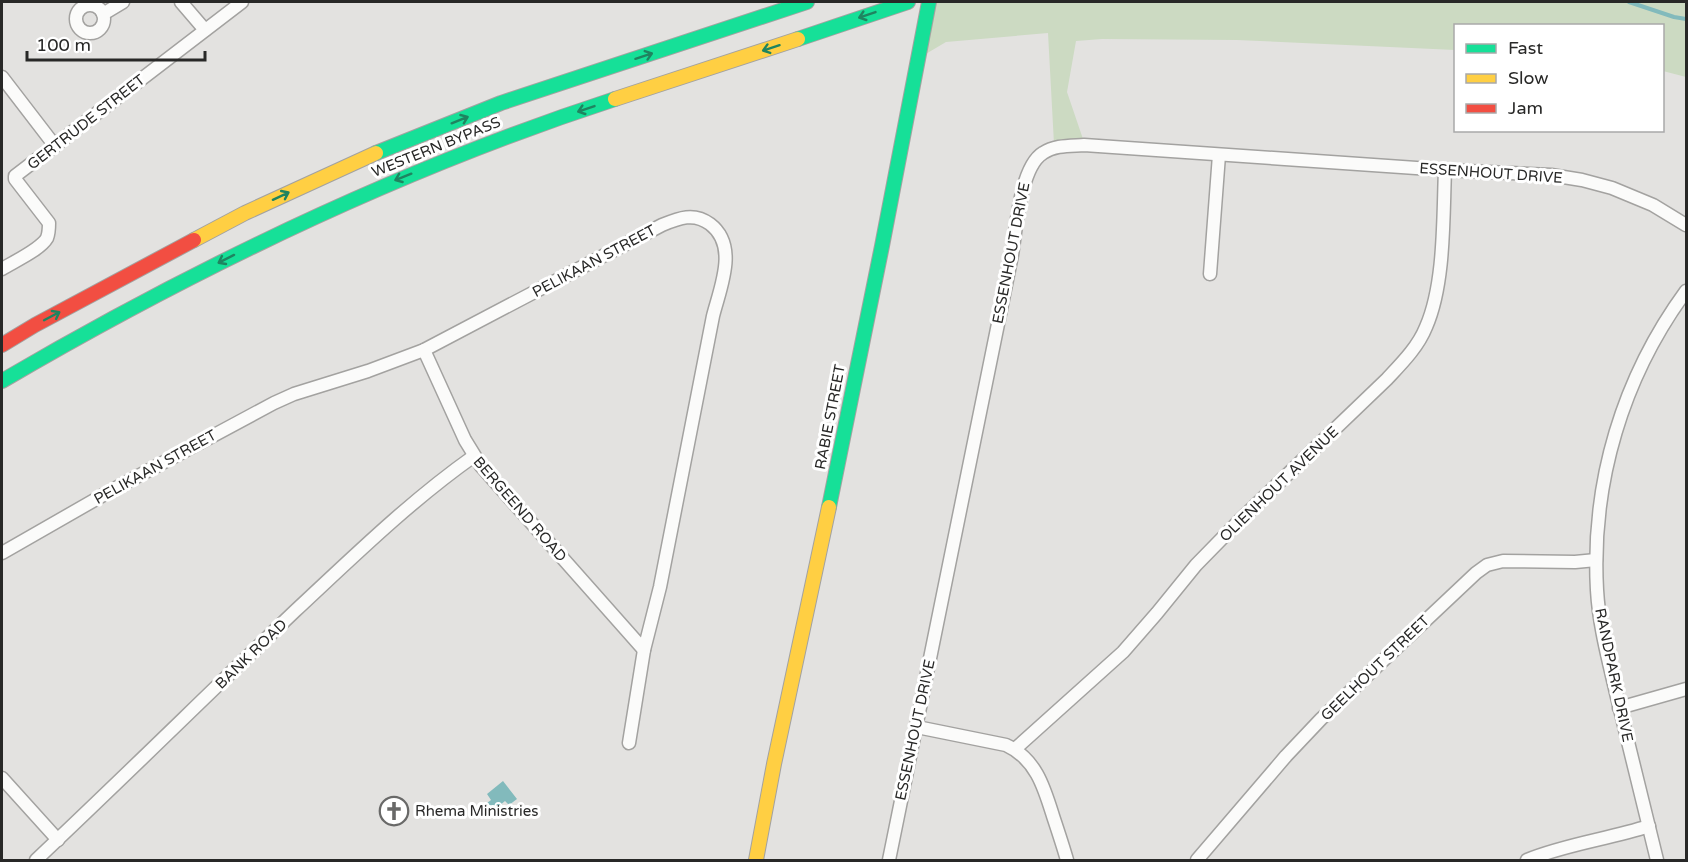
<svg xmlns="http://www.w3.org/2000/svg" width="1688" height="862" viewBox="0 0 1688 862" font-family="'Varela Round',sans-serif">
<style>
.green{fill:#ccdac2}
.water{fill:#82babc}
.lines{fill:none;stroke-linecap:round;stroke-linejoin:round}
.stream{stroke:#82babc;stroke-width:4}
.street-casing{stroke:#a3a2a0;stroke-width:15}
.fast-casing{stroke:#a3a2a0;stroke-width:16}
.slow-casing{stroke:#a3a2a0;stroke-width:16}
.jam-casing{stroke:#a3a2a0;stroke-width:16}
.street{stroke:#fbfbfa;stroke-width:12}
.fast{stroke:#16e098;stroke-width:14}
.slow{stroke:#ffcf43;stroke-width:14}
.jam{stroke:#f24e42;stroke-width:14}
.oneway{stroke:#1f8460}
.labels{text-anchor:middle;stroke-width:6;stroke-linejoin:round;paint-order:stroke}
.street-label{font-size:15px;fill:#282827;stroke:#fff}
.poi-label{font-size:15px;fill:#282827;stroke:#fff;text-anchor:start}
</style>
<rect width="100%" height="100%" fill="#e3e2e0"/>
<path class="green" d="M935,2H1686V77L1663,71L1662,26H1456L1455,50L1237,40L1102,39L1076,41L1067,92L1084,142L1054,144L1048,33L946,42L919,58Z"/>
<path class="water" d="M503,781L517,799L509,805L505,801L493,811L487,803L491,800L487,794Z"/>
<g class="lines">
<path class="stream" d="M1629,2L1674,17L1686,19"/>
<g class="street-casing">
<g id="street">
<path d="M181,2L205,30"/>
<circle cx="90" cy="19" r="14"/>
<path d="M103,14L123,2"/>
<path d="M2,77L55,146"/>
<path d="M2,269C13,262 40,250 47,238C49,233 49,228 49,223L15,179V176L242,2"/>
<path d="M1210,274L1219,155"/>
<path d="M424,350L465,440L481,466L644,650"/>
<path d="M2,553L112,490L274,403L294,394L368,371L424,350L662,225C679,218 694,212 710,224C739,246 720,288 713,316L660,587L644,650L629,743"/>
<path d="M1619,708L1686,689"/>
<path d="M917,727L1006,745C1036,759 1044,787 1053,816C1058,831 1063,846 1067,860"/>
<path d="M1015,749L1123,652L1157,613L1196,565L1240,520L1387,379C1402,363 1418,347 1426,327C1445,284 1443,217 1445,170"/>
<path d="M2,778L58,840"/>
<path d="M36,860C123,778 208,694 295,611C353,557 409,502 474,456"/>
<path d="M889,860L1012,255C1016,230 1020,167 1043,153C1055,145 1070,146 1084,145L1445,170L1551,175L1582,180L1612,188L1653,205L1686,225"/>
<path d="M1197,860L1286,756L1321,719L1476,573L1487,565L1503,561L1575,562L1596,560"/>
<path d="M1527,860C1566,844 1609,839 1649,826"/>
<path d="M1657,860C1644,806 1630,752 1617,697C1609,662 1599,626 1597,590C1591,482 1623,377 1686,291"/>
</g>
</g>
<g class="fast-casing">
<g id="fast">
<path d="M798,39L908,2"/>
<path d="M376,153L501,103L807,2"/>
<path d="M2,381C197,267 400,169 615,99"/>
<path d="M829,507L882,246L929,2"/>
</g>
</g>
<g class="slow-casing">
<g id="slow">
<path d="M615,99L798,39"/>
<path d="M194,240L245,213L376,153"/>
<path d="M756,860L774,764L829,507"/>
</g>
</g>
<g class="jam-casing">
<path id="jam" d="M2,345L35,325L194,240"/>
</g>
<use href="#street" class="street"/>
<use href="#fast" class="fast"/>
<use href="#slow" class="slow"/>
<use href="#jam" class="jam"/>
</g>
<defs><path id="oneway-shaft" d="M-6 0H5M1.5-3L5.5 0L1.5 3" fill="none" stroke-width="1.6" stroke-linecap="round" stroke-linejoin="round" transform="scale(1.5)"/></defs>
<g class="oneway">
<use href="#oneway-shaft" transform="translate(867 15) rotate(161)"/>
<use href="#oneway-shaft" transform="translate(771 48) rotate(162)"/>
<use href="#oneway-shaft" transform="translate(644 56) rotate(-18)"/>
<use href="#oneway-shaft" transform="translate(586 109) rotate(161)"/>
<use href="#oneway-shaft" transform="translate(460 120) rotate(-22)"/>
<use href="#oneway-shaft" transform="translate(403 177) rotate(158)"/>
<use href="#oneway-shaft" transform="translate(281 196) rotate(-25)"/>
<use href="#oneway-shaft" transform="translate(226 259) rotate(153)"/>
<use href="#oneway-shaft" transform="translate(52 316) rotate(-28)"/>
</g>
<defs>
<g id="church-ring" transform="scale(1.5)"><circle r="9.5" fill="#fff" stroke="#696968" stroke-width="1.5"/><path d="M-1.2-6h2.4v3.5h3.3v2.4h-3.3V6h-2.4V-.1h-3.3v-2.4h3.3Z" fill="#696968"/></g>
</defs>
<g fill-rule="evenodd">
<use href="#church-ring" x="394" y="811"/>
</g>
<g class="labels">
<g class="street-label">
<text transform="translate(86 122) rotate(-38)" y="5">GERTRUDE STREET</text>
<text transform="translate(436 147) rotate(-22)" y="5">WESTERN BYPASS</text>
<text transform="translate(1491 173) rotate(4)" y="5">ESSENHOUT DRIVE</text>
<text transform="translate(1011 253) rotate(-79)" y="5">ESSENHOUT DRIVE</text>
<text transform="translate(594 261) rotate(-28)" y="5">PELIKAAN STREET</text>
<text transform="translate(830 417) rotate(-79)" y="5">RABIE STREET</text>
<text transform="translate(155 467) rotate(-29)" y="5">PELIKAAN STREET</text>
<text transform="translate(1279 484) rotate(-44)" y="5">OLIENHOUT AVENUE</text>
<text transform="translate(520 509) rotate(49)" y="5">BERGEEND ROAD</text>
<text transform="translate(251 654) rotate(-44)" y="5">BANK ROAD</text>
<text transform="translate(1375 668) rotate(-44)" y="5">GEELHOUT STREET</text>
<text transform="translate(1614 675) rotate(78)" y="5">RANDPARK DRIVE</text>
<text transform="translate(915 730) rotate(-78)" y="5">ESSENHOUT DRIVE</text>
</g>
<g class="poi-label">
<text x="415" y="816">Rhema Ministries</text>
</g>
</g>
<rect width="1688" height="862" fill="none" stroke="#282827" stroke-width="6"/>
<rect x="1454" y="24" width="210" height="108" fill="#ffffff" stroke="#a9a9a9" stroke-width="1.5"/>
<rect x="1466" y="44" width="30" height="9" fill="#16e098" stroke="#a9a9a9" stroke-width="1.5"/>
<text x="1508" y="54" font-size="18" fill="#282827">Fast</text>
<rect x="1466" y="74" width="30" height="9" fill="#ffcf43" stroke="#a9a9a9" stroke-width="1.5"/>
<text x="1508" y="84" font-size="18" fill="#282827">Slow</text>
<rect x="1466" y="104" width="30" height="9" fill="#f24e42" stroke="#a9a9a9" stroke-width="1.5"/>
<text x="1508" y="114" font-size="18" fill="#282827">Jam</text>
<path d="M27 51v9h178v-9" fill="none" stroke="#282827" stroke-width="3"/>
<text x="36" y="51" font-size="18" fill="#282827" stroke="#ffffff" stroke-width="4.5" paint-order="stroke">100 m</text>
</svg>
